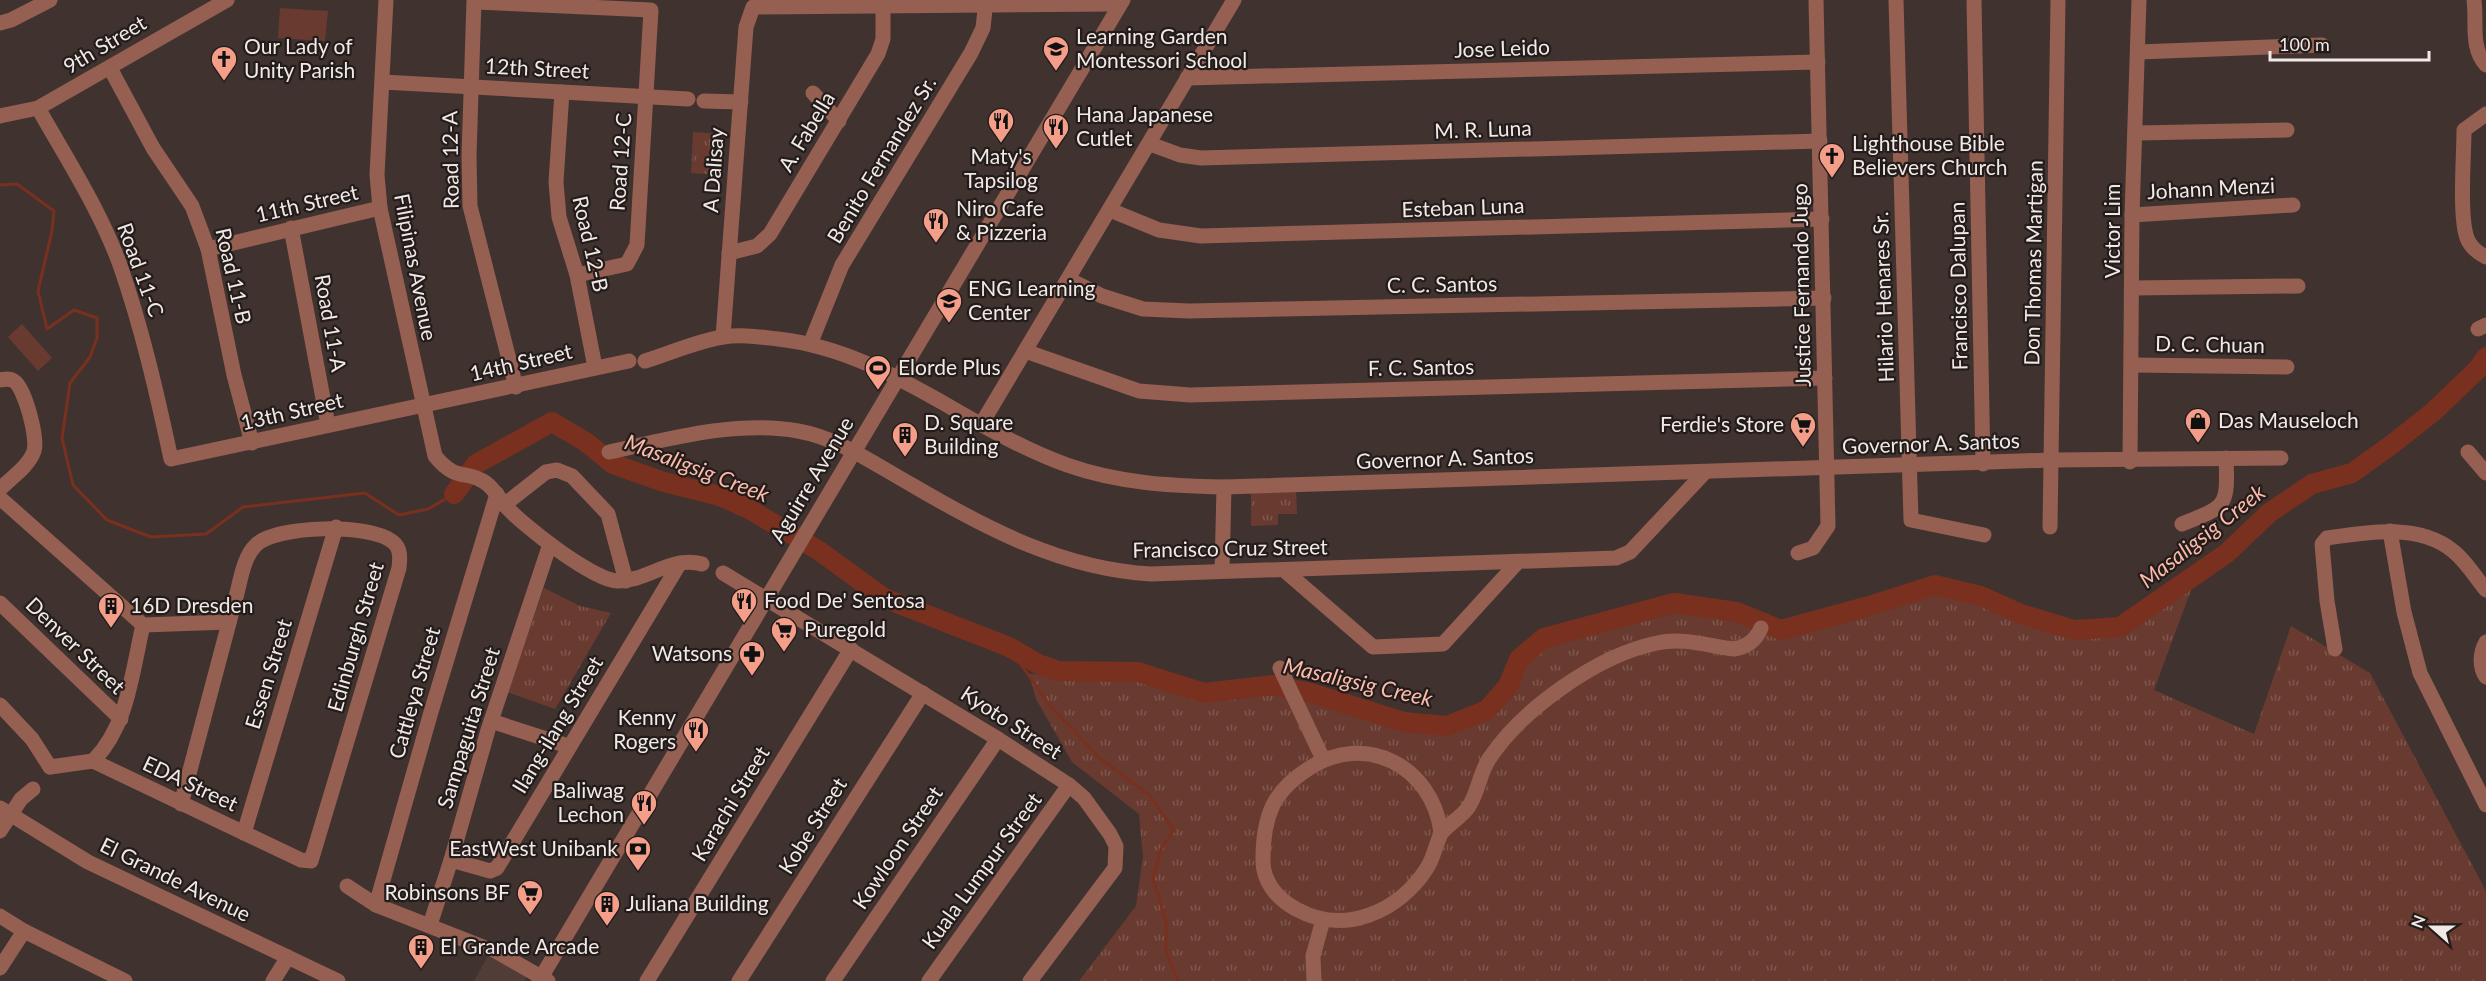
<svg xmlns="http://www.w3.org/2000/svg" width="2486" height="981" viewBox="0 0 2486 981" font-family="Lato,sans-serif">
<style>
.built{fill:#513c37}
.grass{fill:url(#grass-tufts)}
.garden{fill:#693b30}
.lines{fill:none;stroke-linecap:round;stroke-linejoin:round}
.stream{stroke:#79301f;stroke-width:3}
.river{stroke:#79301f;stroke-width:20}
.minor{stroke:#955f52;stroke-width:15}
.labels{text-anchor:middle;stroke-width:4.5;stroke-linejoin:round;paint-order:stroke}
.poi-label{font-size:21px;fill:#f2e9e7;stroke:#221c1a;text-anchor:start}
.street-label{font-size:21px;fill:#f2e9e7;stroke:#221c1a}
.water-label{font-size:22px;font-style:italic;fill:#fdbaaa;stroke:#221c1a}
</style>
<defs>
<pattern id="grass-tufts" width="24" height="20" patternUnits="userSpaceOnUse" patternTransform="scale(1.5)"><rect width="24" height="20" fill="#693b30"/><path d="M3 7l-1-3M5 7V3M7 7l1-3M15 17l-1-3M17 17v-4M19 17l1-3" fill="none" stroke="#7f574e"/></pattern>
</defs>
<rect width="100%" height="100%" fill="#40322f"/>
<path class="built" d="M489,954L526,976L525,981H474Z"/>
<g class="grass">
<path d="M693,132L725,134L722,175L691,173Z"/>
<path d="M1296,490L1297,514H1278V525L1251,526V492Z"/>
<path d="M2198,571L2154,690L2254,734L2291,626L2370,673L2486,891V981H1079L1136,906L1143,857L1139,814L1072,762L1036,699L1029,674L1138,680L1204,700L1273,685L1311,693L1404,722L1447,726L1487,710L1508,686L1519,659L1544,638L1674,603L1737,612L1781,630L1869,606L1935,585L1981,596L2021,614L2074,630L2120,627Z"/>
<path d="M544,588L580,606L611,613L555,709L507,692Z"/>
</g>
<g class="garden">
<path d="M280,8L328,11L325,41L278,38Z"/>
<path d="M22,324L52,358L38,371L8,337Z"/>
</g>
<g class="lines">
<g class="stream">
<path d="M0,185L17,184L54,211L52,231L38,291L47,329L74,310L97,318V338L90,357L70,383L62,438L73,485L107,520L151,537L206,534L243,507L365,493L399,515L428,509L454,494"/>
<path d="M1009,647L1050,706L1102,760L1149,795L1174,830L1161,849L1153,879L1166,921V951L1178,981"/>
</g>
<path class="river" d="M454,494L476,464L552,422L586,442L613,464L664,482L720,496L749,509L818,550L884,598L1009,647L1038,664L1058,671L1138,672L1204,693L1273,685L1311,693L1404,722L1447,726L1487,710L1508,686L1519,659L1544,638L1674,603L1737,612L1781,630L1869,606L1935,585L1981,596L2021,614L2074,630L2120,627L2227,553L2269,513L2312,484L2352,473L2391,445L2433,412L2478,369L2486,357"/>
<g class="minor">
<path d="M386,0L377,175L380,208L435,456C457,483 466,469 486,483C494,489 498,497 504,504C520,524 593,580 617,581C646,582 672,555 702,564"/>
<path d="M474,0L469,156L470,206L516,387"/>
<path d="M1896,0L1911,520L1984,535"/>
<path d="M1974,0L1983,464"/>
<path d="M2474,0C2477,22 2470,47 2486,65"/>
<path d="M476,2L651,10L637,245L627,264L577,275"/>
<path d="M0,23L11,20L50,0"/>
<path d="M2139,52L2322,45"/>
<path d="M110,68L153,148L192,206L208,249L234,375L252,443"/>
<path d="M1187,78L1818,62"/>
<path d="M383,82L688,99"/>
<path d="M562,92L556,182L559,217L577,275L595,367"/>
<path d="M813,93L839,121"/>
<path d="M704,101L741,102"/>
<path d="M38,108C67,159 100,210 120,265C142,328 157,394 171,459L629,361"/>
<path d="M2486,114L2464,130C2464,156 2459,216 2467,238C2470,246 2478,253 2486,257"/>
<path d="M0,116L38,108L227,0"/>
<path d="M2137,133L2287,130"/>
<path d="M1150,144L1180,155L1201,158L1820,141"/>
<path d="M1110,210L1159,230L1201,236L1822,219"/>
<path d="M2132,215L2293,205"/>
<path d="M291,228L328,425"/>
<path d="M208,249L380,208"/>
<path d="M729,253L757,246L770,234L878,54L883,39V7"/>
<path d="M1068,279L1102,296L1143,309L1189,311L1824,298"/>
<path d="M2133,288L2298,286"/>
<path d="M2478,329L2486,325"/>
<path d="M723,337L746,27L753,7L1120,4"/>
<path d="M811,342L842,265L971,53L983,28L986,0"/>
<path d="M1025,351L1139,391L1190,395L1825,378"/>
<path d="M645,361C671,353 697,341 723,337C742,334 760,337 778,339C887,351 966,429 1067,465C1118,483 1170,486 1224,487L2052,460L2281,458"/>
<path d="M2132,365L2287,367"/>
<path d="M0,380C5,379 9,378 14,381C25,388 38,438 34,451C29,466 11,478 0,489"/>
<path d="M982,423L1234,0"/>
<path d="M609,452C669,439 736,420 798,431C839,438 876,465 912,485C987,529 1063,569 1151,574L1616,558L1630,552L1705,472"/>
<path d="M2468,452L2486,473"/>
<path d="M2130,462L2132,215L2139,0"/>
<path d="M0,498L143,625L229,622"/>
<path d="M504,505L546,472L557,470L572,476L608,514L626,581"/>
<path d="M2182,524C2227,506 2228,507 2226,458"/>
<path d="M2050,527L2058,0"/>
<path d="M2390,531L2404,612L2420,673L2486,805"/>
<path d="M1798,553L1813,548L1828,526L1816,0"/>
<path d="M1284,570L1373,647L1443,644L1516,564"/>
<path d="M1222,571L1224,487"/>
<path d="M723,573L998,739L1069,785L1084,798L1110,834L1116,846L1115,868L1030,981"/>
<path d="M0,603L121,719"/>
<path d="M2486,642C2480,652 2479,667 2486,677"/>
<path d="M2335,649L2327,601L2322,544L2327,538C2367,532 2419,523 2453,551C2466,561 2476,578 2486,590"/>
<path d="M1280,668L1323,759"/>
<path d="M0,705L32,739L50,767"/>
<path d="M491,721L568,746"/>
<path d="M93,761C128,726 132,672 143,625"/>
<path d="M50,767L93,761L301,860L311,861L399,568C400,559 401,548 393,542C371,523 276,525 256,545C242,558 240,586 234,604C216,671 199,737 181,804"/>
<path d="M0,808L88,862L338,981"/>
<path d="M0,831L21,799L33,789"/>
<path d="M1441,832C1432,766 1365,731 1308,769C1294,778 1281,789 1273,805C1265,822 1263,840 1263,858C1262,881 1277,899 1296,909C1344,936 1399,912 1427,868C1434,857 1435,846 1441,834C1444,828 1461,817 1467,809C1478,795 1479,774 1489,759C1522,709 1598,655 1657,643C1682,637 1709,646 1734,649C1747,647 1756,640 1761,628"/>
<path d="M244,833L336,527"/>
<path d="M451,860L490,871L497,868L680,563"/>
<path d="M347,886L376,905L483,947"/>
<path d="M376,905L431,712L497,494"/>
<path d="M0,916L24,931L125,981"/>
<path d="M430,925L451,860L488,730L550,544"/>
<path d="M492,949L548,981"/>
<path d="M0,968L24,931"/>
<path d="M273,981L288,957"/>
<path d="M539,981L1123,0"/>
<path d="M647,981L851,649"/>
<path d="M739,981L923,693"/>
<path d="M833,981L998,739"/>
<path d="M929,981L1069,785"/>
<path d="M1314,981L1313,956L1323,920"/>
</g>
</g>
<defs>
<g id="school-pin" transform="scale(1.35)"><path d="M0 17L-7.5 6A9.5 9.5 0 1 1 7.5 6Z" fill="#f49e89" stroke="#221c1a"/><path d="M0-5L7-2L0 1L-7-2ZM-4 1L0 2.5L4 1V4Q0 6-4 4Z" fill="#111"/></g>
<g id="church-pin" transform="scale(1.35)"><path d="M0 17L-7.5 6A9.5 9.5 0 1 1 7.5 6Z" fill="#f49e89" stroke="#221c1a"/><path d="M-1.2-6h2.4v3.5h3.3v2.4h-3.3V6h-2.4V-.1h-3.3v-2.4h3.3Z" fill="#111"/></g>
<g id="restaurant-pin" transform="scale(1.35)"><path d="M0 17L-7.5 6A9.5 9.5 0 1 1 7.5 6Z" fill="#f49e89" stroke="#221c1a"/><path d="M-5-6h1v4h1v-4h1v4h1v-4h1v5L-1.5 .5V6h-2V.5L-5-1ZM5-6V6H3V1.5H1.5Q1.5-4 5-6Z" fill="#111"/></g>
<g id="stadium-pin" transform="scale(1.35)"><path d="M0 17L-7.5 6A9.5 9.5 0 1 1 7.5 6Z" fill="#f49e89" stroke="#221c1a"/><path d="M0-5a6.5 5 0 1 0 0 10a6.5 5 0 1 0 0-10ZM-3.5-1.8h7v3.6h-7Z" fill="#111"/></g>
<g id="shop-pin" transform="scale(1.35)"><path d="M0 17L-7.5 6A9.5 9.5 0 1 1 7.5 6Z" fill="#f49e89" stroke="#221c1a"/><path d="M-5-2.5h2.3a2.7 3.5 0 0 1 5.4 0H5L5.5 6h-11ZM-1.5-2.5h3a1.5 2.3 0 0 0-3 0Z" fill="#111"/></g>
<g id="supermarket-pin" transform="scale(1.35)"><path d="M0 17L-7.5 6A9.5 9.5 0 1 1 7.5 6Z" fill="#f49e89" stroke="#221c1a"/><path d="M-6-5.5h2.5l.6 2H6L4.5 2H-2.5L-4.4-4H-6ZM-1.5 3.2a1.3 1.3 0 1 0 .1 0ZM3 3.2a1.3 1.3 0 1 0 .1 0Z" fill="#111"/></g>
<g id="building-pin" transform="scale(1.35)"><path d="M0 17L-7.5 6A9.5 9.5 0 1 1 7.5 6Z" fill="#f49e89" stroke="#221c1a"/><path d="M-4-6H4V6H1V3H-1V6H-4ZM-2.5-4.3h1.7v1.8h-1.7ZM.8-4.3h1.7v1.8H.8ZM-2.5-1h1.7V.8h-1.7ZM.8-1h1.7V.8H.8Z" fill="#111"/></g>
<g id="pharmacy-pin" transform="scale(1.35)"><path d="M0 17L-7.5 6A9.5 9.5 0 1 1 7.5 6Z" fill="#f49e89" stroke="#221c1a"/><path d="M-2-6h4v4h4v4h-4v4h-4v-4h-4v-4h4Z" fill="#111"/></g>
<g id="bank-pin" transform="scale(1.35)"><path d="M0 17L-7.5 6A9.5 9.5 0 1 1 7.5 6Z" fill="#f49e89" stroke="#221c1a"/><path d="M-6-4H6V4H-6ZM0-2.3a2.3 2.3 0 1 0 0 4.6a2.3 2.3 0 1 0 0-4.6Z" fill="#111"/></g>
</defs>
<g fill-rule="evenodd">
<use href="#school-pin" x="1056" y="49"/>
<use href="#church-pin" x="224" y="59"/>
<use href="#restaurant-pin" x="1001" y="121"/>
<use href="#restaurant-pin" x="1056" y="127"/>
<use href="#church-pin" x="1832" y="156"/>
<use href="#restaurant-pin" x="936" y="221"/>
<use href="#school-pin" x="949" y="301"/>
<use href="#stadium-pin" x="878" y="368"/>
<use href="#shop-pin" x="2198" y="421"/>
<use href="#supermarket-pin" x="1803" y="425"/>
<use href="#building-pin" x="905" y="435"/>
<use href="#restaurant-pin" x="744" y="601"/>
<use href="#building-pin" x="111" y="606"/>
<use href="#supermarket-pin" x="784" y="630"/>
<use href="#pharmacy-pin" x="752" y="654"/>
<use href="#restaurant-pin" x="696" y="730"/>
<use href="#restaurant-pin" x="644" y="803"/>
<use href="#bank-pin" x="638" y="849"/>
<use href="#supermarket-pin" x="530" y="893"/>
<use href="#building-pin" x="607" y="904"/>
<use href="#building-pin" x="421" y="947"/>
</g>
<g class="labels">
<g class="poi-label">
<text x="1076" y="44">Learning Garden<tspan x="1076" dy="24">Montessori School</tspan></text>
<text x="244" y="54">Our Lady of<tspan x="244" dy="24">Unity Parish</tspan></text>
<text x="1076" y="122">Hana Japanese<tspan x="1076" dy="24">Cutlet</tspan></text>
<text x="1852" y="151">Lighthouse Bible<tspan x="1852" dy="24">Believers Church</tspan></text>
<text x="1001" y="164" text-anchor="middle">Maty's<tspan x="1001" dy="24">Tapsilog</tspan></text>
<text x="956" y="216">Niro Cafe<tspan x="956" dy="24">&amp; Pizzeria</tspan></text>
<text x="968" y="296">ENG Learning<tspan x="968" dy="24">Center</tspan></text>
<text x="898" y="375">Elorde Plus</text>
<text x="2218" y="428">Das Mauseloch</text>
<text x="924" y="430">D. Square<tspan x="924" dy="24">Building</tspan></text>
<text x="1784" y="432" text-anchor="end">Ferdie's Store</text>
<text x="764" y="608">Food De' Sentosa</text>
<text x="130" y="613">16D Dresden</text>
<text x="804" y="637">Puregold</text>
<text x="732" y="661" text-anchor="end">Watsons</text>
<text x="676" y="725" text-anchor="end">Kenny<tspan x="676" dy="24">Rogers</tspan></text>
<text x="624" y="798" text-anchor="end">Baliwag<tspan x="624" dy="24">Lechon</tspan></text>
<text x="618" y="856" text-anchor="end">EastWest Unibank</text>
<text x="510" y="900" text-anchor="end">Robinsons BF</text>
<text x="626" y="911">Juliana Building</text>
<text x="440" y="954">El Grande Arcade</text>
</g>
<g class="street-label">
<text transform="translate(105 45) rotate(-31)" y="7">9th Street</text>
<text transform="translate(1502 49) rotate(-2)" y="7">Jose Leido</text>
<text transform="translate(537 69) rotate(3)" y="7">12th Street</text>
<text transform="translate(1483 130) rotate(-2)" y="7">M. R. Luna</text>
<text transform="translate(807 132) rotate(-59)" y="7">A. Fabella</text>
<text transform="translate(451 160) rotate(-91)" y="7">Road 12-A</text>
<text transform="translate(882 160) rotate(-59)" y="7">Benito Fernandez Sr.</text>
<text transform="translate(621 162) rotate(-86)" y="7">Road 12-C</text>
<text transform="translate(714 170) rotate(-86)" y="7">A Dalisay</text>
<text transform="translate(2211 189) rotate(-3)" y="7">Johann Menzi</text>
<text transform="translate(307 204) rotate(-13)" y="7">11th Street</text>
<text transform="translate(1463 208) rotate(-2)" y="7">Esteban Luna</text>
<text transform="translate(2113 231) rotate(-90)" y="7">Victor Lim</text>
<text transform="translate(590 244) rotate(77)" y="7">Road 12-B</text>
<text transform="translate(2034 263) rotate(-89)" y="7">Don Thomas Martigan</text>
<text transform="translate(415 267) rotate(79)" y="7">Filipinas Avenue</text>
<text transform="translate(140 270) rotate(70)" y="7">Road 11-C</text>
<text transform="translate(233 276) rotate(77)" y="7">Road 11-B</text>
<text transform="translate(1442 285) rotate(-1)" y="7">C. C. Santos</text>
<text transform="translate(1802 285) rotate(-91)" y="7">Justice Fernando Jugo</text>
<text transform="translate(1959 286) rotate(-91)" y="7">Francisco Dalupan</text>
<text transform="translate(1884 297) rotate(-92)" y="7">Hilario Henares Sr.</text>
<text transform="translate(330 323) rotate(80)" y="7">Road 11-A</text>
<text transform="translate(2210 345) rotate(1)" y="7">D. C. Chuan</text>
<text transform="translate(521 363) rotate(-13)" y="7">14th Street</text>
<text transform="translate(1421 368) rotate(-1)" y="7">F. C. Santos</text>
<text transform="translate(292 412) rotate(-13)" y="7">13th Street</text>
<text transform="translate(1931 444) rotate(-2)" y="7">Governor A. Santos</text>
<text transform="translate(1445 459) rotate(-2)" y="7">Governor A. Santos</text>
<text transform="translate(812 480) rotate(-59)" y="7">Aguirre Avenue</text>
<text transform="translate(1230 549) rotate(-1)" y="7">Francisco Cruz Street</text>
<text transform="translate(356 637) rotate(-74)" y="7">Edinburgh Street</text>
<text transform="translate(75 646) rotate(44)" y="7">Denver Street</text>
<text transform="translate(269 674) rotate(-73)" y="7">Essen Street</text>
<text transform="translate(415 693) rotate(-74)" y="7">Cattleya Street</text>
<text transform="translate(1011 723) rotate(33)" y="7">Kyoto Street</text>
<text transform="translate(558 725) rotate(-59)" y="7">Ilang-ilang Street</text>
<text transform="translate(469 728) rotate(-73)" y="7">Sampaguita Street</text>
<text transform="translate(190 784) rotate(25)" y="7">EDA Street</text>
<text transform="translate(731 804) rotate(-59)" y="7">Karachi Street</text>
<text transform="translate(813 826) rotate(-58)" y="7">Kobe Street</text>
<text transform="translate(898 848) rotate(-56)" y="7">Kowloon Street</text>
<text transform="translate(982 871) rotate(-54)" y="7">Kuala Lumpur Street</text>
<text transform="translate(175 880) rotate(26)" y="7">El Grande Avenue</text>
</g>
<g class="water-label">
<text transform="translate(697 468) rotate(21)" y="8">Masaligsig Creek</text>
<text transform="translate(2202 536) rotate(-38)" y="8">Masaligsig Creek</text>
<text transform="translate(1358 682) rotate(13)" y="8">Masaligsig Creek</text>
</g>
</g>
<g transform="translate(2432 927) rotate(291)" stroke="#221c1a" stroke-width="4.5" paint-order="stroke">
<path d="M0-4.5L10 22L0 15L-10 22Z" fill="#f2e9e7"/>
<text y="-9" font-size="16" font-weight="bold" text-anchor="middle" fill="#f2e9e7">N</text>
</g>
<path d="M2270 51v9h159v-9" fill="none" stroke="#f2e9e7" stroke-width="3"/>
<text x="2279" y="51" font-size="18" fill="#f2e9e7" stroke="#221c1a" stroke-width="4.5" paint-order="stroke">100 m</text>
</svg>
